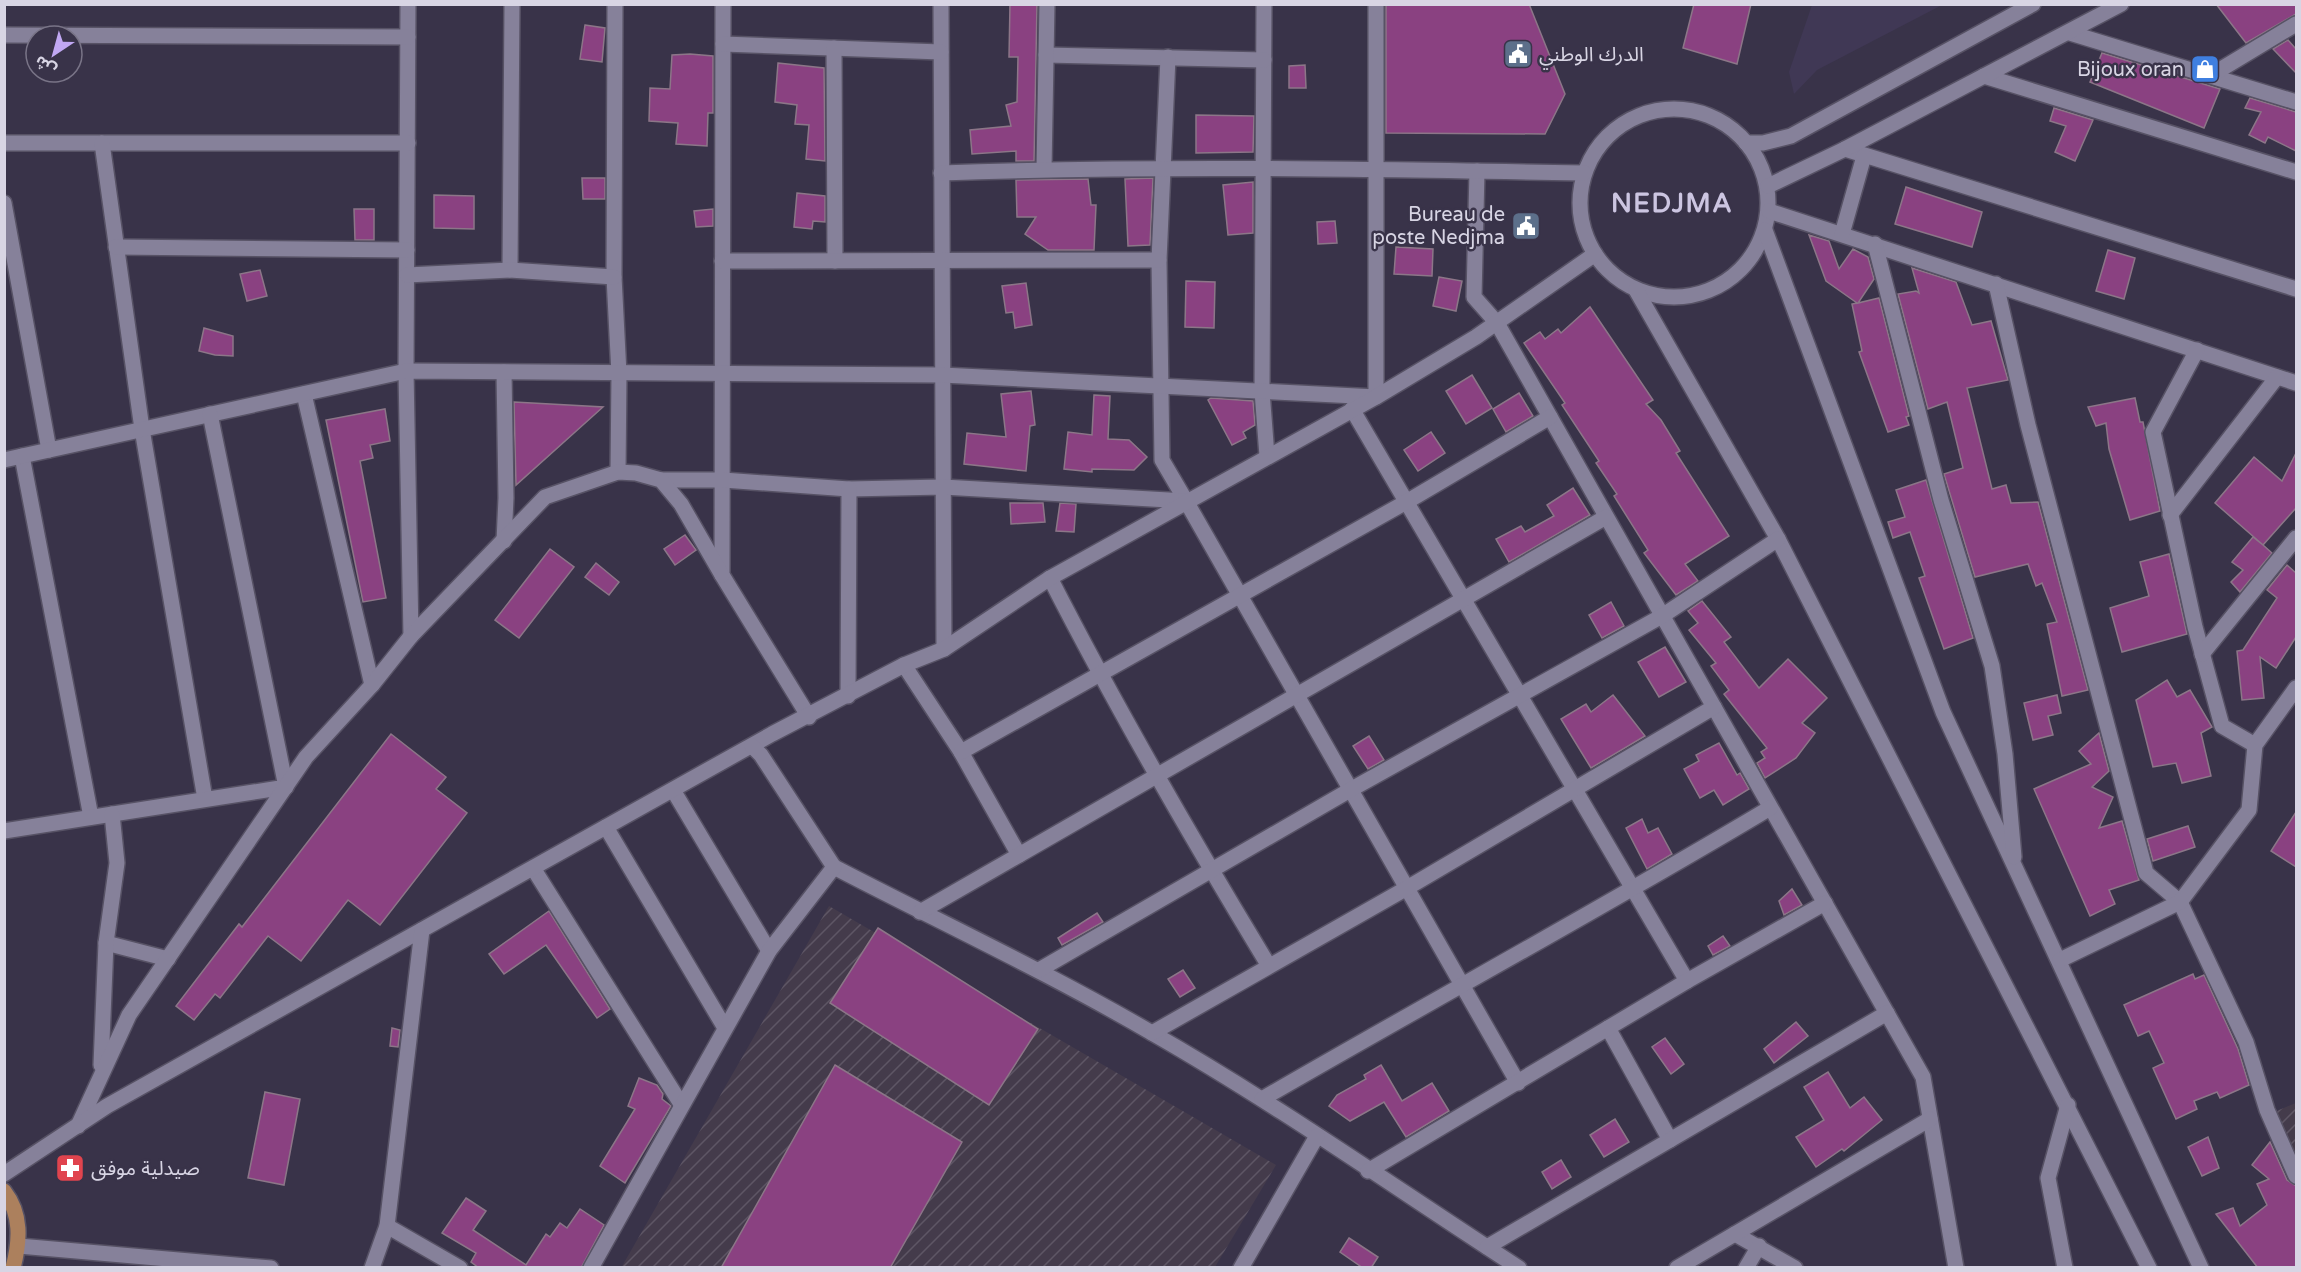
<svg xmlns="http://www.w3.org/2000/svg" width="2301" height="1272" viewBox="0 0 2301 1272" font-family="'Varela Round','Noto Sans Arabic',sans-serif">
<style>
.built{fill:#403855}
.industrial{fill:url(#industrial-furrows)}
.building{fill:#8a4181;stroke:#8c7688;stroke-width:1.5}
.lines{fill:none;stroke-linecap:round;stroke-linejoin:round}
.minor-casing{stroke:#575265;stroke-width:18}
.major-casing{stroke:#575265;stroke-width:18}
.minor{stroke:#86819a;stroke-width:15}
.major{stroke:#ac805d;stroke-width:15}
.labels{text-anchor:middle;stroke-width:5;stroke-linejoin:round;paint-order:stroke}
.poi-label{font-size:20px;fill:#d8d5e4;stroke:#393349;text-anchor:start}
.district-label{font-size:26px;font-weight:bold;letter-spacing:1.5px;fill:#ccc5e1;stroke:#393349}
</style>
<defs>
<pattern id="industrial-furrows" width="10" height="10" patternUnits="userSpaceOnUse" patternTransform="scale(1.5)"><rect width="10" height="10" fill="#443b4b"/><path d="M-1 1l2-2M0 10L10 0M9 11l2-2" fill="none" stroke="#5e5665"/></pattern>
</defs>
<rect width="100%" height="100%" fill="#393349"/>
<path class="built" d="M1812,5V4L1942,5L1817,70L1794,94L1789,72Z"/>
<g class="industrial">
<path d="M829,906L1276,1165L1215,1267L621,1268Z"/>
<path d="M2296,1103V1165L2274,1112Z"/>
</g>
<g class="building">
<path d="M1010,4H1037L1034,161H1016V151L972,154L970,130L1011,126L1006,105L1017,102L1018,57H1009Z"/>
<path d="M1386,4H1529L1565,94L1545,134L1386,133Z"/>
<path d="M1694,4H1751L1737,64L1683,48Z"/>
<path d="M2216,4H2296V14L2246,43Z"/>
<path d="M585,25L605,28L602,62L580,59Z"/>
<path d="M2288,40L2296,49V73L2273,49Z"/>
<path d="M2102,53L2220,89L2204,128L2090,82Z"/>
<path d="M690,54L713,56V113H708L707,146L676,144L678,123L649,121L650,88L670,89L672,55Z"/>
<path d="M778,63L824,68L825,161L806,159L809,125L795,124L797,105L775,102Z"/>
<path d="M1305,65L1306,88H1289V66Z"/>
<path d="M2250,98L2296,112V151L2268,137L2265,143L2249,135L2261,112L2245,108Z"/>
<path d="M2054,108L2093,120L2075,161L2055,152L2066,126L2050,121Z"/>
<path d="M1196,115L1254,116L1253,152L1196,153Z"/>
<path d="M582,178H605V199H583Z"/>
<path d="M1153,178L1150,245L1128,246L1125,179Z"/>
<path d="M1088,179L1091,205H1096L1094,250H1048L1025,234L1036,217H1017L1016,180Z"/>
<path d="M1253,182V233L1228,235L1223,185Z"/>
<path d="M1906,187L1982,212L1972,247L1895,224Z"/>
<path d="M797,193L825,196V222L813,221L812,229L794,227Z"/>
<path d="M434,195L474,196V229L434,228Z"/>
<path d="M354,209H374V240H355Z"/>
<path d="M713,209V226L696,227L694,211Z"/>
<path d="M1335,221L1337,243L1318,244L1317,222Z"/>
<path d="M1809,235L1829,241L1839,269L1853,249L1868,257L1874,279L1858,303L1879,298L1909,416L1906,417L1909,425L1888,432L1859,352L1862,351L1852,304L1857,303L1826,281Z"/>
<path d="M1396,247L1433,249L1432,276L1394,274Z"/>
<path d="M2108,250L2135,258L2124,299L2096,291Z"/>
<path d="M1912,268L1956,282L1972,325L1991,321L2008,380L1967,388L1992,489L2006,485L2011,503L2038,502L2088,690L2062,696L2047,624L2057,622L2042,583L2036,586L2028,564L1975,577L1944,474L1963,468L1947,402L1928,409L1898,294L1916,291L1919,293Z"/>
<path d="M260,270L267,296L247,301L240,274Z"/>
<path d="M1439,277L1462,281L1456,311L1433,306Z"/>
<path d="M1186,281L1215,282L1214,328L1185,327Z"/>
<path d="M1026,283L1032,325L1015,328L1013,312L1006,313L1002,286Z"/>
<path d="M1590,307L1653,400L1646,404L1661,420L1680,451L1676,453L1729,536L1685,564L1698,581L1676,595L1644,553L1648,550L1614,496L1617,494L1596,463L1599,461L1562,405L1565,403L1524,343L1540,332L1545,339L1558,329L1561,333Z"/>
<path d="M204,328L233,336V356L215,355L199,351Z"/>
<path d="M1472,375L1492,408L1466,424L1446,391Z"/>
<path d="M1031,391L1035,425L1030,426L1026,471L964,464L967,433L1006,437L1001,394Z"/>
<path d="M1519,393L1533,416L1506,432L1493,409Z"/>
<path d="M1094,395L1110,396L1108,439L1129,440L1147,457L1134,470L1092,469V472L1064,469L1068,432L1092,435Z"/>
<path d="M1211,398L1253,401L1255,425L1243,432L1246,438L1232,445L1208,400Z"/>
<path d="M2135,398L2140,422H2143L2160,511L2130,520L2109,449L2106,423L2096,426L2088,407Z"/>
<path d="M514,402L603,407L516,485Z"/>
<path d="M385,409L390,441L370,445L373,458L360,461L386,598L363,602L326,420Z"/>
<path d="M1431,432L1445,453L1418,471L1404,450Z"/>
<path d="M2296,453V508L2263,545L2272,553L2240,592L2231,582L2243,570L2232,562L2253,537L2263,545L2215,503L2254,457L2282,481Z"/>
<path d="M1926,480L1973,638L1944,649L1919,578L1925,576L1910,532L1893,538L1888,522L1905,517L1896,490Z"/>
<path d="M1573,488L1590,515L1509,562L1496,539L1521,526L1525,532L1554,516L1547,505Z"/>
<path d="M1010,503H1043L1045,522L1011,524Z"/>
<path d="M1060,503L1076,504L1074,532L1056,531Z"/>
<path d="M685,535L696,550L675,565L664,549Z"/>
<path d="M550,549L574,567L519,638L495,620Z"/>
<path d="M2169,554L2187,634L2122,652L2110,608L2149,596L2140,562Z"/>
<path d="M596,563L619,582L609,595L585,577Z"/>
<path d="M2287,565L2296,573V637L2276,668L2260,657L2264,698L2242,700L2237,651L2243,650L2277,598L2267,590Z"/>
<path d="M1702,601L1731,637L1724,642L1759,688L1788,659L1827,698L1802,723L1815,733L1796,758L1765,778L1757,763L1765,758L1761,752L1767,748L1724,694L1729,690L1711,666L1716,663L1689,630L1698,623L1688,611Z"/>
<path d="M1611,602L1624,626L1602,638L1589,615Z"/>
<path d="M1665,647L1686,682L1659,697L1638,662Z"/>
<path d="M2167,680L2177,697L2190,690L2212,727L2201,733L2211,776L2182,783L2176,763L2153,767L2136,700Z"/>
<path d="M1613,695L1645,736L1591,768L1561,719L1586,704L1591,712Z"/>
<path d="M2057,695L2061,713L2048,716L2053,735L2033,740L2024,703Z"/>
<path d="M2099,733L2109,771L2092,787L2113,797L2099,828L2122,821L2139,880L2109,890L2115,904L2090,916L2034,789L2091,764L2079,751Z"/>
<path d="M391,734L446,777L436,789L467,813L380,925L348,900L301,961L268,936L220,998L215,994L194,1020L176,1006L239,924L242,927Z"/>
<path d="M1369,736L1384,760L1368,769L1353,746Z"/>
<path d="M1719,743L1737,775L1740,773L1749,789L1723,805L1714,790L1700,798L1684,769L1699,761L1696,755Z"/>
<path d="M2296,812V867L2271,851Z"/>
<path d="M1642,819L1648,833L1658,828L1672,854L1647,869L1626,828Z"/>
<path d="M2188,826L2195,847L2153,861L2147,839Z"/>
<path d="M1792,889L1802,905L1784,915L1779,901Z"/>
<path d="M549,911L610,1009L597,1018L546,945L504,974L489,954Z"/>
<path d="M1097,913L1103,922L1062,945L1058,938Z"/>
<path d="M878,928L1038,1029L989,1105L830,1003Z"/>
<path d="M1723,936L1730,946L1713,955L1708,946Z"/>
<path d="M1183,970L1195,988L1180,997L1168,979Z"/>
<path d="M2193,974L2195,979L2204,975L2238,1049L2249,1085L2220,1098L2217,1092L2194,1101L2197,1109L2176,1119L2153,1068L2164,1063L2149,1031L2138,1036L2124,1005Z"/>
<path d="M1796,1022L1808,1036L1774,1063L1764,1049Z"/>
<path d="M392,1028L400,1030L398,1047L390,1046Z"/>
<path d="M1665,1038L1684,1064L1671,1074L1652,1047Z"/>
<path d="M835,1065L962,1142L890,1268H721Z"/>
<path d="M1381,1065L1402,1101L1432,1083L1449,1111L1406,1137L1384,1102L1350,1121L1329,1106L1337,1095L1366,1079L1364,1075Z"/>
<path d="M1828,1072L1850,1108L1864,1097L1882,1120L1844,1151L1842,1149L1816,1167L1796,1137L1824,1120L1804,1087Z"/>
<path d="M639,1078L657,1085L663,1094L662,1099L671,1106L625,1183L600,1166L635,1109L628,1106Z"/>
<path d="M265,1092L300,1099L284,1185L248,1178Z"/>
<path d="M1615,1119L1629,1142L1604,1157L1590,1135Z"/>
<path d="M2208,1137L2219,1168L2202,1176L2188,1147Z"/>
<path d="M2270,1142L2287,1180L2296,1186V1268H2258L2216,1214L2233,1208L2240,1226L2267,1205L2257,1184L2269,1179L2252,1165Z"/>
<path d="M1561,1160L1571,1177L1552,1189L1542,1172Z"/>
<path d="M466,1198L486,1211L473,1230L526,1265L546,1234L550,1237L560,1223L567,1228L580,1209L604,1225L581,1268H479L471,1262L476,1253L442,1233Z"/>
<path d="M1349,1238L1378,1257L1371,1268H1363L1340,1252Z"/>
</g>
<g class="lines">
<g class="minor-casing">
<g id="minor">
<path d="M408,4L406,371L411,636"/>
<path d="M615,4L614,277L619,374L618,472"/>
<path d="M723,4L722,575L809,717"/>
<path d="M941,4L944,649"/>
<path d="M1264,4L1262,391L1267,456"/>
<path d="M2070,33L2296,102"/>
<path d="M4,35L408,37"/>
<path d="M723,44L941,52"/>
<path d="M834,48L835,261"/>
<path d="M1046,55L1264,60"/>
<path d="M1168,57L1159,260L1162,460L1186,501"/>
<path d="M2213,74L2296,24"/>
<path d="M1984,76L2296,172"/>
<circle cx="1674" cy="203" r="94"/>
<path d="M4,143H408"/>
<path d="M102,143L142,429L205,799"/>
<path d="M1746,143H1763L1791,136L2033,4"/>
<path d="M1845,149L2296,289"/>
<path d="M1044,169L1047,4"/>
<path d="M1477,171L1474,297L1497,323L1923,1077L1956,1268"/>
<path d="M941,173C1155,165 1370,169 1584,173"/>
<path d="M1768,186L1845,149L2121,4"/>
<path d="M4,203L49,450"/>
<path d="M1769,211L2296,383"/>
<path d="M1765,230L1943,712L2201,1268"/>
<path d="M1842,234L1864,156"/>
<path d="M1875,244L1941,500L1992,666L2005,754L2014,857"/>
<path d="M116,247L407,250"/>
<path d="M722,261L1159,260"/>
<path d="M510,270L512,4"/>
<path d="M407,275L510,270L614,277"/>
<path d="M1996,284L2028,425L2146,873L2180,902L2246,1042L2267,1110L2296,1176"/>
<path d="M1636,290L1778,539L2149,1268"/>
<path d="M2197,350L2153,432L2195,627L2222,726L2255,745"/>
<path d="M504,372L506,498L504,541"/>
<path d="M304,394L372,685"/>
<path d="M1352,409L1687,981"/>
<path d="M22,456L91,817"/>
<path d="M4,460L406,371L942,375L1376,397V4"/>
<path d="M661,480H723L849,489L943,487L1186,501L1518,1083"/>
<path d="M2170,515L2277,377"/>
<path d="M1050,578C1118,711 1192,839 1269,966"/>
<path d="M2202,654L2296,538"/>
<path d="M904,665L961,752L1019,855"/>
<path d="M848,696L849,489"/>
<path d="M961,752L1408,501L1550,417"/>
<path d="M673,790L769,951"/>
<path d="M606,827L725,1028"/>
<path d="M4,831L286,787L210,414"/>
<path d="M834,867C940,922 1049,973 1152,1033C1278,1105 1397,1189 1519,1268"/>
<path d="M533,868L681,1104"/>
<path d="M920,912L1606,517"/>
<path d="M106,943L168,959"/>
<path d="M2060,960L2180,902L2249,810L2255,745L2296,688"/>
<path d="M1039,970L1350,790L1662,616L1778,539"/>
<path d="M1608,1028L1670,1140"/>
<path d="M1152,1033L1407,888L1714,707"/>
<path d="M101,1065L106,943L117,863L112,814"/>
<path d="M1262,1099C1431,1001 1603,908 1770,808"/>
<path d="M78,1126L129,1015L306,757L372,685L411,636L545,497L618,472L636,473L661,480L681,504L722,575"/>
<path d="M1368,1171L1687,981L1825,903"/>
<path d="M4,1174L107,1106L772,734L904,665L944,649L1050,578L1376,397L1476,337L1595,254"/>
<path d="M387,1226L460,1268"/>
<path d="M1735,1234L1795,1268"/>
<path d="M19,1246L271,1268"/>
<path d="M1487,1247L1887,1013"/>
<path d="M372,1268L387,1226L422,930"/>
<path d="M591,1268L769,951L834,867L761,755L752,746"/>
<path d="M1241,1268L1317,1136"/>
<path d="M1677,1268L1930,1119"/>
<path d="M1746,1268L1759,1246"/>
<path d="M2065,1268L2048,1178L2068,1105"/>
</g>
</g>
<g class="major-casing">
<path id="major" d="M4,1191C22,1214 20,1241 13,1268"/>
</g>
<use href="#minor" class="minor"/>
<use href="#major" class="major"/>
</g>
<defs>
<g id="civic-square" transform="scale(1.5)"><rect x="-9" y="-9" width="18" height="18" rx="4" fill="#5c6f8a" stroke="#393349"/><path d="M-.6-6.5H3V-4.5H.6V-3L4-1V1h2V6H-6V1h2V-1L-.6-3ZM-1.2 2.5V6h2.4V2.5Z" fill="#fff"/></g>
<g id="shop-square" transform="scale(1.5)"><rect x="-9" y="-9" width="18" height="18" rx="4" fill="#3f7fe0" stroke="#393349"/><path d="M-5-2.5h2.3a2.7 3.5 0 0 1 5.4 0H5L5.5 6h-11ZM-1.5-2.5h3a1.5 2.3 0 0 0-3 0Z" fill="#fff"/></g>
<g id="pharmacy-square" transform="scale(1.5)"><rect x="-9" y="-9" width="18" height="18" rx="4" fill="#e0444e" stroke="#393349"/><path d="M-2-6h4v4h4v4h-4v4h-4v-4h-4v-4h4Z" fill="#fff"/></g>
</defs>
<g fill-rule="evenodd">
<use href="#civic-square" x="1518" y="54"/>
<use href="#shop-square" x="2205" y="69"/>
<use href="#civic-square" x="1526" y="226"/>
<use href="#pharmacy-square" x="70" y="1168"/>
</g>
<g class="labels">
<g class="poi-label">
<text x="1539" y="61">الدرك الوطني</text>
<text x="2184" y="76" text-anchor="end">Bijoux oran</text>
<text x="1505" y="221" text-anchor="end">Bureau de<tspan x="1505" dy="23">poste Nedjma</tspan></text>
<text x="91" y="1175">صيدلية موفق</text>
</g>
<g class="district-label">
<text x="1672" y="212">NEDJMA</text>
</g>
</g>
<rect width="2301" height="1272" fill="none" stroke="#d8d5e4" stroke-width="12"/>
<g transform="translate(54 54) rotate(216)"><circle r="28" fill="#393349" stroke="#797487" stroke-width="1.5"/>
<path d="M0-4.5L10 22L0 15L-10 22Z" fill="#c1a8f3"/>
<text y="-9" font-size="16" font-weight="bold" text-anchor="middle" fill="#d8d5e4">ش</text>
</g>
</svg>
